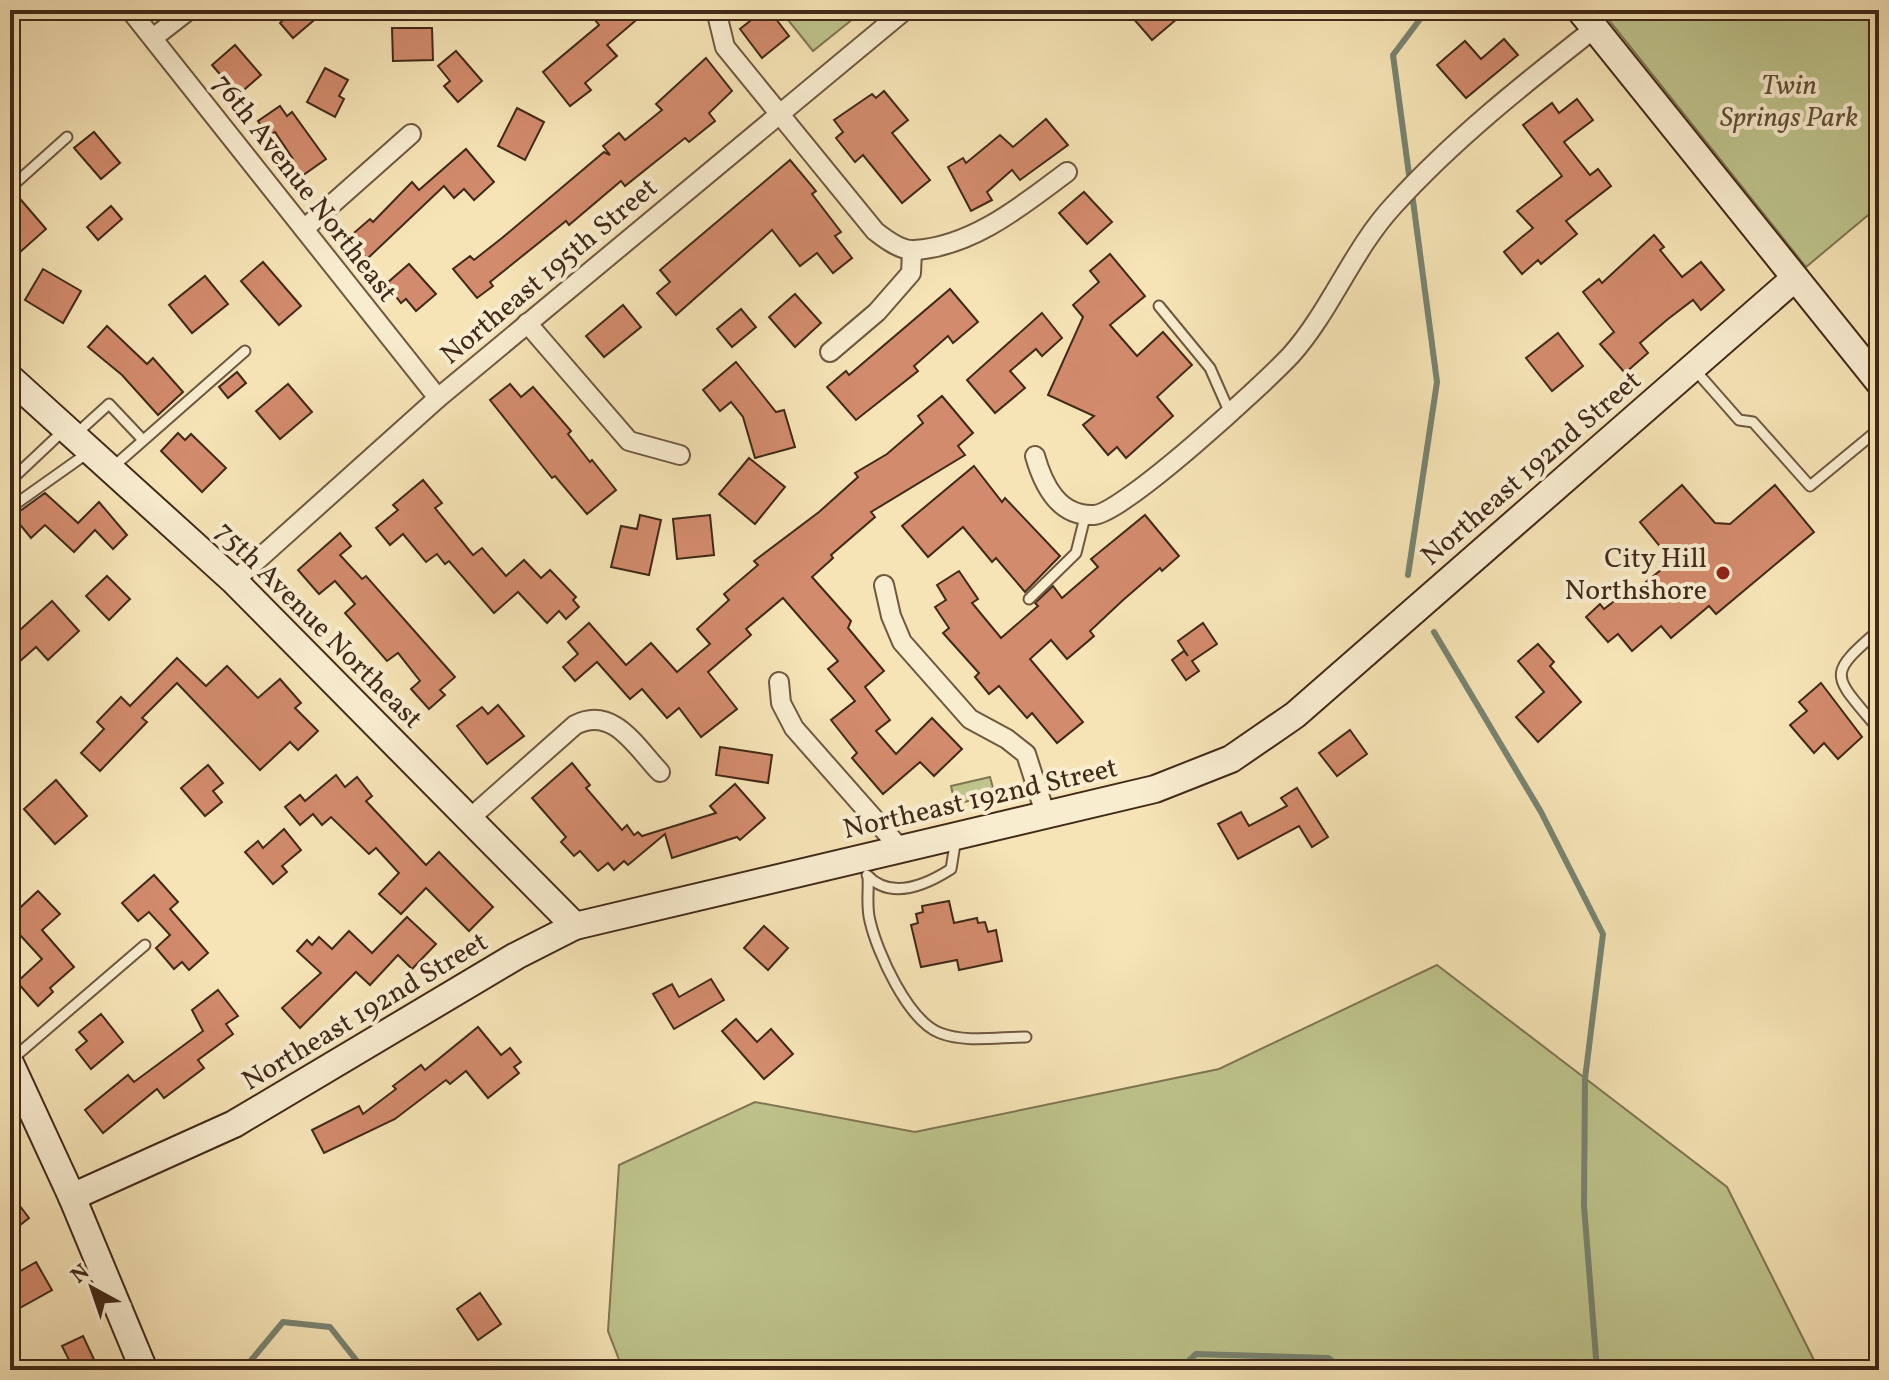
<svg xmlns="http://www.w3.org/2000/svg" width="1889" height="1380" viewBox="0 0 1889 1380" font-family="Vollkorn,serif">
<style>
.green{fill:#bec48c;stroke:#807652;stroke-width:2}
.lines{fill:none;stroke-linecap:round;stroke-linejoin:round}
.stream{stroke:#788371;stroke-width:6}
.building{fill:#d28b6c;stroke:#412919;stroke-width:2}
.lane-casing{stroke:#6e5840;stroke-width:13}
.street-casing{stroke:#6e5840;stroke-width:22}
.secondary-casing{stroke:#412919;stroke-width:30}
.lane{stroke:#f9edd0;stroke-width:9}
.street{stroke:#f9edd0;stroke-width:18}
.secondary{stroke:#f9edd0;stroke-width:26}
.poi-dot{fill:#8f2418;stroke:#f9edd0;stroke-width:3}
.labels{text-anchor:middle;stroke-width:8;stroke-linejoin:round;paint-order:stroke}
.park-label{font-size:28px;font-style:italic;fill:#605036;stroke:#f9edd0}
.street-label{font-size:28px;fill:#412919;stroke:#f9edd0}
.poi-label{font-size:28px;fill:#412919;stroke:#f9edd0;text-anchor:end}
</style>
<rect width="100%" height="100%" fill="#f6e4b6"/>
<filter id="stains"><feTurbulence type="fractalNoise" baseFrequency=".0025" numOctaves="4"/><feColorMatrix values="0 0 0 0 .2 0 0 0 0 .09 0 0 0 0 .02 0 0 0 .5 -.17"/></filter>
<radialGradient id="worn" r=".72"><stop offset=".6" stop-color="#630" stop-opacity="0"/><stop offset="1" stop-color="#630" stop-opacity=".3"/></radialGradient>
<g class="green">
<path d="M780,10H864L813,51Z"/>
<path d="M1601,10H1879V206L1806,267Z"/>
<path d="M990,777L995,795L955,804L951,786Z"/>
<path d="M1437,965L1727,1187L1819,1370H623L608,1331L619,1165L755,1102L915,1132L1219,1069Z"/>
</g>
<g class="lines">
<g class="stream">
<path d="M1410,182L1393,55L1427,10"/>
<path d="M1408,575L1437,382L1412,193"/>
<path d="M1434,632L1541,812L1603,934L1585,1079L1584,1206L1597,1370"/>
<path d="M243,1370L283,1322L330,1327L364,1370"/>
<path d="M1179,1370L1196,1354L1328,1358L1345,1370"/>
</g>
</g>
<g class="building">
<path d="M294,10H326L293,38L280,23Z"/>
<path d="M587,10H648L607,45L617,56L585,83L591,90L570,106L543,72L599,25Z"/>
<path d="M764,10H769L789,36L762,58L740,29Z"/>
<path d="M1126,10H1169L1177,19L1152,40Z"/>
<path d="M392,28H432L433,60L393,61Z"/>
<path d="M1504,39L1518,55L1466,98L1437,65L1465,41L1481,59Z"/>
<path d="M235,45L261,75L238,95L212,65Z"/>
<path d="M456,51L482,81L458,102L444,86L450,81L438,66Z"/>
<path d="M706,58L732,91L709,113L715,121L689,142L685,138L625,186L621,181L569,225L566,221L490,282L493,286L477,298L453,269L470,256L474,260L502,238L604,152L610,155L603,146L619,133L625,140L662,110L656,104Z"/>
<path d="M325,68L348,80L339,96L344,99L335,117L307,102Z"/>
<path d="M884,91L908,120L892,133L930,180L902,203L863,155L855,162L836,138L843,132L834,120L872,94L876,98Z"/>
<path d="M1577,99L1593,120L1564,142L1590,175L1598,169L1611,186L1566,221L1577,234L1541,264L1538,260L1522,274L1504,252L1533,228L1517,211L1562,176L1523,125L1552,103L1559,113Z"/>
<path d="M280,106L287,116L292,112L326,159L299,178L288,162L293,159L275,132L268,136L258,121Z"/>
<path d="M517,108L544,122L525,160L498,146Z"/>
<path d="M1046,119L1068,145L1020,180L1012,170L987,192L992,200L971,211L948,167L963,158L966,163L1000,135L1013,147Z"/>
<path d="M94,132L120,163L101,179L74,148Z"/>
<path d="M466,149L494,182L474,200L464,189L454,198L444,186L367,259L348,238L370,219L373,222L412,182L419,190Z"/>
<path d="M790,160L816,191L812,194L841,232L835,236L852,258L833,273L817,253L800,266L772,230L676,315L657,293L670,282L660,270Z"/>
<path d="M1084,192L1112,222L1087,244L1059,213Z"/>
<path d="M15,193L46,229L10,261V195Z"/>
<path d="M111,206L122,219L98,240L87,227Z"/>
<path d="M1654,235L1664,247L1660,250L1682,277L1701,262L1724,290L1701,310L1693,300L1668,319L1640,343L1648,353L1625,373L1600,344L1614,332L1583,292L1599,279L1602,283Z"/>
<path d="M1110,254L1145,296L1110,325L1137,356L1163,332L1192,365L1157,397L1173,416L1126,458L1117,447L1108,455L1083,425L1094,416L1048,395L1083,317L1073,305L1099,282L1090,271Z"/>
<path d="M263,262L301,306L279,325L241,281Z"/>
<path d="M409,264L436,294L416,311L406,299L401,303L386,284Z"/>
<path d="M43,269L81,291L63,323L25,300Z"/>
<path d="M205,276L228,304L192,333L169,305Z"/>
<path d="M950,289L978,322L953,343L948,336L914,366L918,371L856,420L827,387L846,371L849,375Z"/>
<path d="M795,294L821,323L795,347L769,317Z"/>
<path d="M623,305L641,327L604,357L586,336Z"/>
<path d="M741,309L756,327L732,347L717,329Z"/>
<path d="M1042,313L1062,338L1042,356L1036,349L1010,371L1025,388L995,413L967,380Z"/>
<path d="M107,326L147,364L153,358L183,392L158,415L122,375L88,347Z"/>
<path d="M1558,333L1583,366L1552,391L1526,358Z"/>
<path d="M736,362L776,412L784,410L795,447L755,458L743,417L731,402L720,411L703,390Z"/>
<path d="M237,372L246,383L228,398L219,387Z"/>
<path d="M288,384L312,412L280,439L256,411Z"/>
<path d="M510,384L521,397L533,387L571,431L568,434L590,462L592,460L616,490L587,514L555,476L552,478L490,400Z"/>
<path d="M942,396L973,433L958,446L965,455L871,512L875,517L831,555L833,558L812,577L851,621L848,628L884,671L865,687L890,720L876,731L896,754L932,718L962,749L934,776L920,762L883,794L852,758L857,753L831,720L855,701L828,669L838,661L783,598L746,629L751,635L708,672L737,709L701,737L679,708L667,718L642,689L630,699L597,662L575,681L563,667L578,654L568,642L589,623L626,665L651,643L677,672L710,644L697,629L729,600L724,594L758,565L754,561L819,512L858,477L855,473L887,454L923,423L918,416Z"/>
<path d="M178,433L185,440L191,434L226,468L202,492L161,451Z"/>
<path d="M749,458L785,487L755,524L719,494Z"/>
<path d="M974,466L1002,502L1005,498L1060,556L1025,592L996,558L992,562L963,527L928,557L902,526Z"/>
<path d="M423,480L442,503L435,508L473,555L482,548L506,576L524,560L541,578L550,570L576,597L573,600L579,607L566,619L559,611L547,623L518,592L494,613L449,561L445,564L437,554L426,562L403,534L390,545L376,528L398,510L393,505Z"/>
<path d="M1682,485L1715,523L1730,524L1775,485L1814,532L1716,614L1709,606L1671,638L1661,626L1632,651L1618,634L1608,642L1586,617L1600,604L1604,609L1623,594L1626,598L1672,561L1640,522Z"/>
<path d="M45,493L78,523L99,502L127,535L113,549L95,530L74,552L45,525L31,538L13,516Z"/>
<path d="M640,515L661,520L649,575L611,567L621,526L637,529Z"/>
<path d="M710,515L714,555L677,559L673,519Z"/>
<path d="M1145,515L1179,556L1162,571L1160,568L1122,601L1090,631L1094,636L1067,659L1051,640L1030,659L1083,722L1057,743L1032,713L1027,718L999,686L989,694L975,677L979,673L943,633L949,628L935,607L946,600L937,585L959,571L978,599L972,603L1001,638L1038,606L1035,603L1053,586L1062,598L1098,567L1091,559Z"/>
<path d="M340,533L351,546L340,555L362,579L366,576L455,677L440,690L445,695L429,709L411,689L420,681L398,653L387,661L345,613L355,604L335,581L319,594L298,570Z"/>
<path d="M107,576L130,599L109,620L86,596Z"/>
<path d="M52,601L79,631L48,660L36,647L10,670V639Z"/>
<path d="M1203,623L1217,644L1192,661L1199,671L1186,680L1172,660L1184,651L1188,656L1178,641Z"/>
<path d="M1538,644L1554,662L1550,666L1581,702L1538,742L1516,717L1544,692L1518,661Z"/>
<path d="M177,658L206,686L227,666L258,698L280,679L301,703L295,708L318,731L298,750L290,742L260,770L177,683L142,718L147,722L100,771L81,753L104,729L97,722L121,697L130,706Z"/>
<path d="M1821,683L1862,737L1838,759L1824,743L1814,753L1790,725L1807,711L1799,702Z"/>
<path d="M498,705L524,736L487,764L457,726L482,707L488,714Z"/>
<path d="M1350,730L1367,754L1337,776L1319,753Z"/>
<path d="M720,747L772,755L768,783L716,775Z"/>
<path d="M572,763L590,785L586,788L622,830L627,825L634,835L638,832L642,836L716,813L710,806L735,784L765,818L740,840L737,837L672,858L665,834L628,865L624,861L614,870L608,863L598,871L580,851L574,856L561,842L566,837L532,798Z"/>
<path d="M208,765L223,783L213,791L222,802L205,816L181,788Z"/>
<path d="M336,775L345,787L357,777L372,796L366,801L426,865L439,852L493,907L469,931L426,888L401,914L379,894L399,873L376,848L369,854L331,817L322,825L313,814L300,825L285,807L300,795L305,801Z"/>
<path d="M56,780L87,816L55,844L24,809Z"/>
<path d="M1297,788L1328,837L1312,847L1299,826L1238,859L1218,824L1241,812L1249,826L1287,806L1281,798Z"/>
<path d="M284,829L301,850L282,866L287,872L273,884L245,852L258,841L263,848Z"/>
<path d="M154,875L178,902L170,909L208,953L189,970L182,962L174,969L156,948L170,935L149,912L138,921L122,903Z"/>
<path d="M38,891L60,914L42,930L74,967L50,988L53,992L38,1006L17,982L42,959L10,924V917Z"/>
<path d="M949,901L954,923L977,918L978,923L985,922L988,932L996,930L1002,961L959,970L957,960L921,967L911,925L918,923L916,914L923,912L922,906Z"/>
<path d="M407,917L436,944L412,969L398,955L370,985L356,972L300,1028L282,1008L321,973L297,951L307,940L312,945L319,937L332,949L349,931L372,953Z"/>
<path d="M764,926L788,948L768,970L744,948Z"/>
<path d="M711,979L724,1000L674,1029L653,994L672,984L679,997Z"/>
<path d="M218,990L238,1016L226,1024L233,1034L198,1060L204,1068L164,1098L157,1089L103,1133L85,1110L128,1075L134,1082L203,1031L192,1010Z"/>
<path d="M101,1014L123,1042L91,1069L76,1050L87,1041L79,1032Z"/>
<path d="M736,1019L757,1042L771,1029L793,1054L764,1079L722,1031Z"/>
<path d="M478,1027L501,1055L510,1048L521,1062L514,1067L519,1073L488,1098L466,1071L450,1084L446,1080L395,1119L324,1153L312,1130L359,1106L363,1114L396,1089L393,1086L421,1065L425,1070Z"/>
<path d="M10,1193L29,1218L10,1233Z"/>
<path d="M36,1262L52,1290L18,1309L10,1296V1277Z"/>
<path d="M480,1293L501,1324L478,1340L457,1309Z"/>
<path d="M83,1336L99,1370H74L62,1346Z"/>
</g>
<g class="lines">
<g class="lane-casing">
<g id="lane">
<path d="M10,188L67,137"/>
<path d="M1159,306L1210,368L1229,411"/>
<path d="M1695,370L1739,420L1753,422L1810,486L1879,429"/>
<path d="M76,434L109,404L143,440"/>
<path d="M113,467L245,351"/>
<path d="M10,481L63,431"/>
<path d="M10,508L89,452"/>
<path d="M1029,599L1076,553L1086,513"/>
<path d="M1874,724C1832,674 1827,675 1879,630"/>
<path d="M867,875C891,901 926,885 951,869L956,838"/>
<path d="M868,877C869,891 866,907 870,921C877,952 908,1021 940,1033C966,1043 999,1037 1026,1037"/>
<path d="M11,1060L145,945"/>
</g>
</g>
<g class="street-casing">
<g id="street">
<path d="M130,10L438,398"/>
<path d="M716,10L725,47L875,231C885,239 901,251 914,250C972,247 1023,205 1067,172"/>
<path d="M153,38L189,10"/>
<path d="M304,229L411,134"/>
<path d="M527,323L629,441L680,455"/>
<path d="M830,352L877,312L911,273L912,251"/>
<path d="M1035,456C1043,484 1058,517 1094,515C1124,513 1265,383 1291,355C1331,310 1353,249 1394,205C1454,139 1525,83 1595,28"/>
<path d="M234,581L438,398L905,10"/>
<path d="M884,585L891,616L902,642L970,719L1007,739L1026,754L1046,816"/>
<path d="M779,682L781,703L794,728L899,847"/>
<path d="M469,819L575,725C613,705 636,747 660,772"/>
</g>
</g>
<g class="secondary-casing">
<g id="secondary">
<path d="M1580,10L1879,382"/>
<path d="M10,378L234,581L575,926"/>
<path d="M10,1063L72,1197L144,1370"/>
<path d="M72,1197L234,1124L516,956L575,926L1155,789L1231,759L1295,715L1795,278"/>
</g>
</g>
<use href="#lane" class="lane"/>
<use href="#street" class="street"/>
<use href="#secondary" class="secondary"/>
</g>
<circle class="poi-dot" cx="1723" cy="573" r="8"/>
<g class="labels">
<g class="park-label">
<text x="1789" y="94">Twin<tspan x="1789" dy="32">Springs Park</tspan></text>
</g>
<g class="street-label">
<text transform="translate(306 187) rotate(52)" y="10">76th Avenue Northeast</text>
<text transform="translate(548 270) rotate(-40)" y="10">Northeast 195th Street</text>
<text transform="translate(1530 467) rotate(-41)" y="10">Northeast 192nd Street</text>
<text transform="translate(320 624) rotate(45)" y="10">75th Avenue Northeast</text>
<text transform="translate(980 797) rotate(-13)" y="10">Northeast 192nd Street</text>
<text transform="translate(364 1010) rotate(-31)" y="10">Northeast 192nd Street</text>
</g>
<g class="poi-label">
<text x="1707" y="567">City Hill<tspan x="1707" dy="32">Northshore</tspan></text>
</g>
</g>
<rect width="1889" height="1380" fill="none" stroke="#f6e4b6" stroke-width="40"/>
<rect x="12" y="12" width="1865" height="1356" fill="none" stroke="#412919" stroke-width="4"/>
<rect x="20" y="20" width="1849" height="1340" fill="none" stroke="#412919" stroke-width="2"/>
<g transform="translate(92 1288) rotate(320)" stroke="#f9edd0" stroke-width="6" paint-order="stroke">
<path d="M0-6L14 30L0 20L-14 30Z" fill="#412919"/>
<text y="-12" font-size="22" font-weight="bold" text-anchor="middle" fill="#412919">N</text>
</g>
<rect width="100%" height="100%" filter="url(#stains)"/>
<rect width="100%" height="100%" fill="url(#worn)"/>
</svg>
